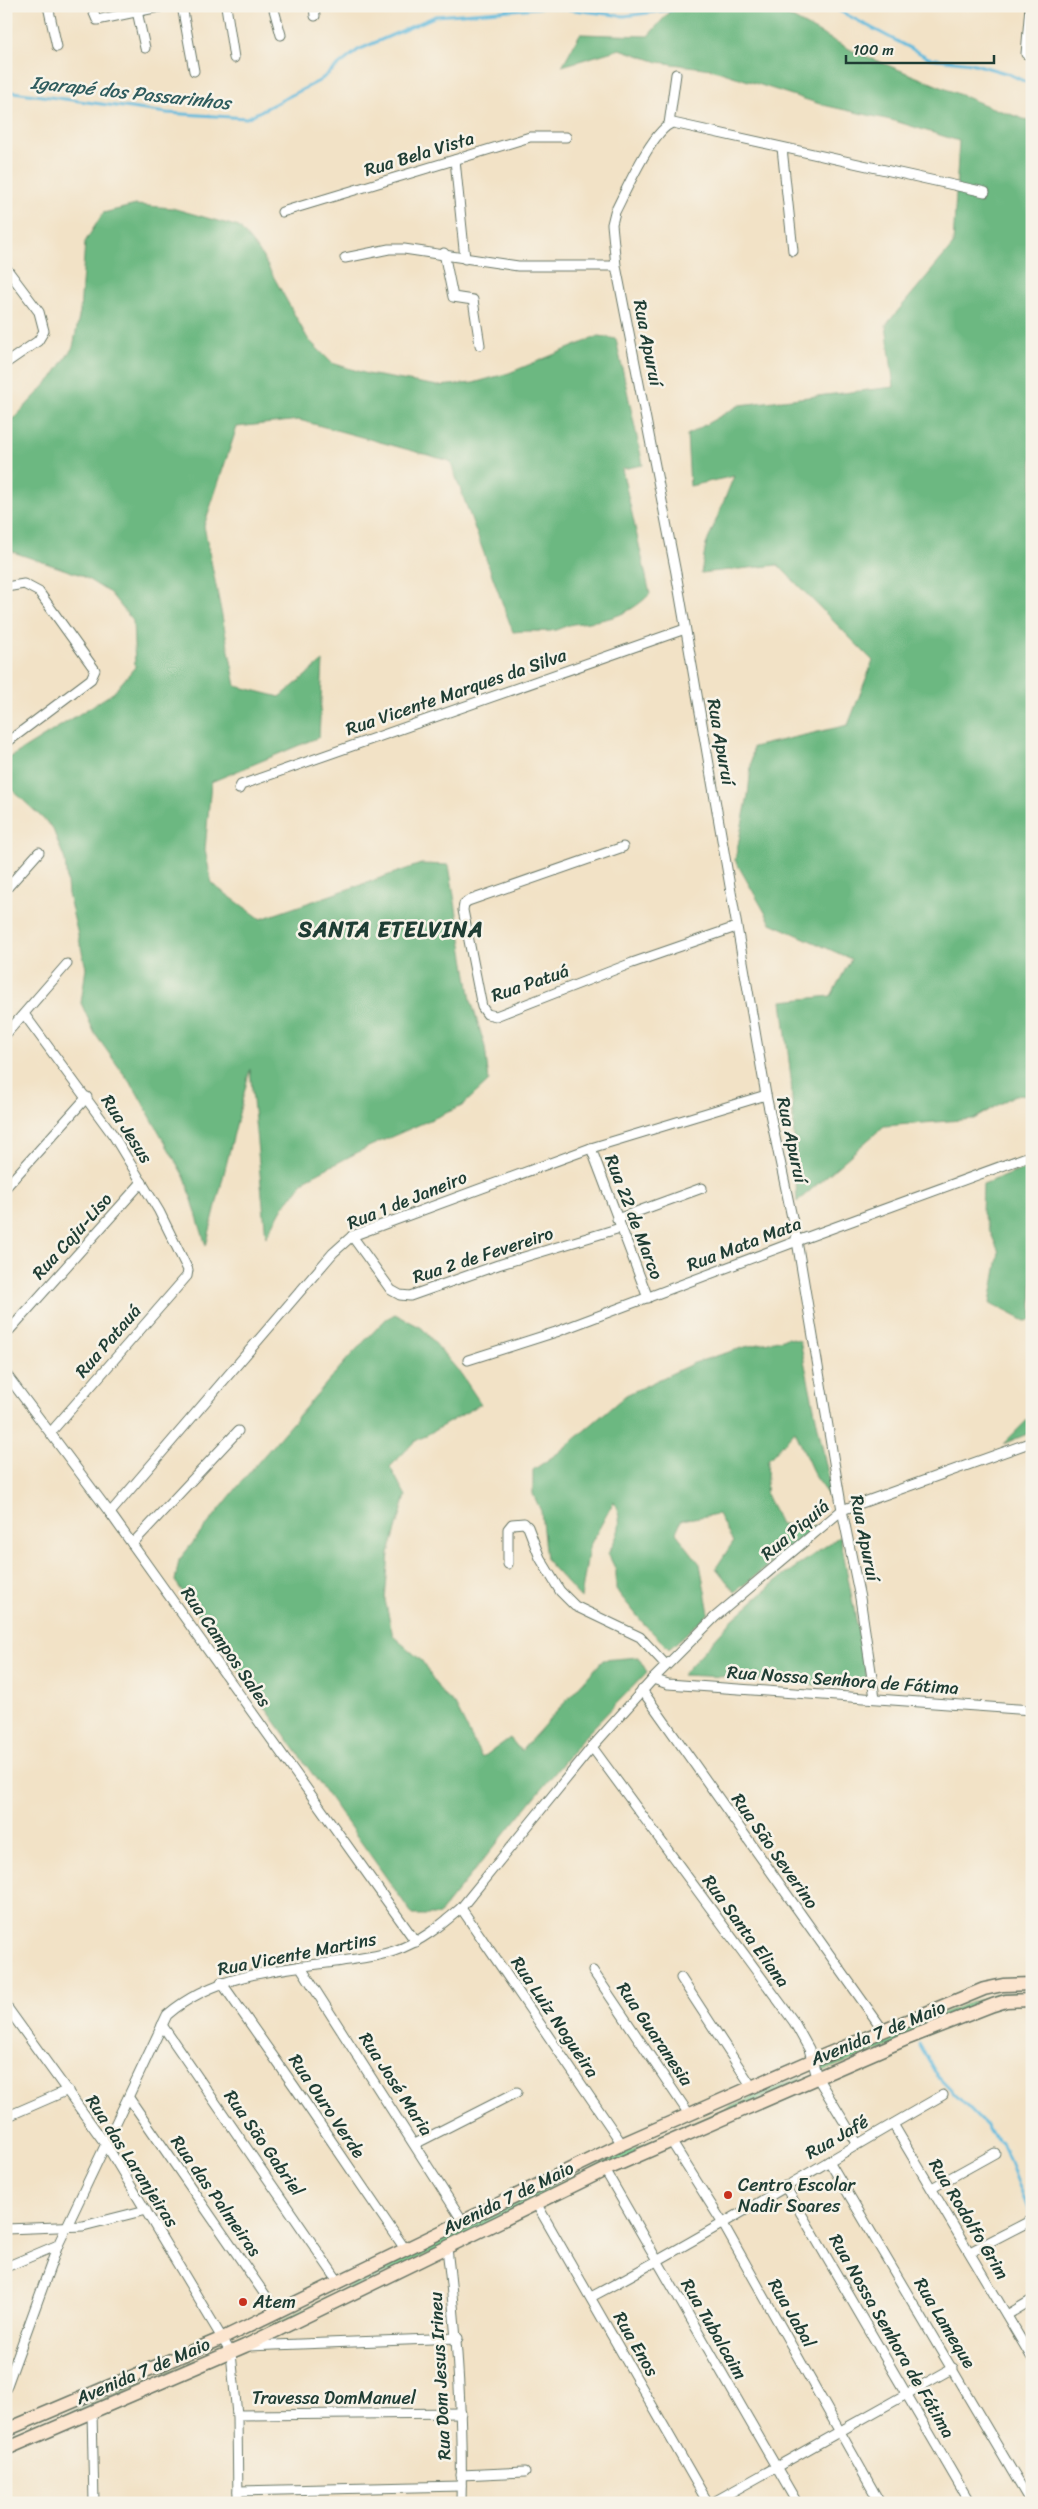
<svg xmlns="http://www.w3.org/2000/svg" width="1038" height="2509" viewBox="0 0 1038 2509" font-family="Sriracha,sans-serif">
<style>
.green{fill:#85d799;stroke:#528a66}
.forest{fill:#6cb881;stroke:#467a5a}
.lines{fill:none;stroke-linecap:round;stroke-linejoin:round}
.stream{stroke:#60badd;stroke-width:3}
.minor-casing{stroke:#697767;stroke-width:11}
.secondary-casing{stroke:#697767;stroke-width:15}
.minor{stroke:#fff;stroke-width:9}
.secondary{stroke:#fce5cf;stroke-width:12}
.poi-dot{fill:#c8321e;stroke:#f7f3e8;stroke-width:2}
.labels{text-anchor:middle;stroke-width:5;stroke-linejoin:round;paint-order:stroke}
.street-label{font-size:18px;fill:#1f3d34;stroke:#f7f3e8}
.poi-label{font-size:18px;fill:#1f3d34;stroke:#f7f3e8;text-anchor:start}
.water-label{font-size:19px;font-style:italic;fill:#2f5c5e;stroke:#f7f3e8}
.district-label{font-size:22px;font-weight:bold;letter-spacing:1px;fill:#1f3d34;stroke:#f7f3e8}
</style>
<rect width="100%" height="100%" fill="#f7f3e8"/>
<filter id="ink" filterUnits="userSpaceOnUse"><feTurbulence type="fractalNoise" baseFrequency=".02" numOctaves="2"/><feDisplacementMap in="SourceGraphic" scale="10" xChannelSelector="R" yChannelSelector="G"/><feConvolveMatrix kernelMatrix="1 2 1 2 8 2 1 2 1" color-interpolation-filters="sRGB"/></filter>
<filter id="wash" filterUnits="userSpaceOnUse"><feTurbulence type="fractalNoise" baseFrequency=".0096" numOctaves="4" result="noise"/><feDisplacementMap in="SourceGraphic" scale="20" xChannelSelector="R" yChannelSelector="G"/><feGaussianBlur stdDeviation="1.12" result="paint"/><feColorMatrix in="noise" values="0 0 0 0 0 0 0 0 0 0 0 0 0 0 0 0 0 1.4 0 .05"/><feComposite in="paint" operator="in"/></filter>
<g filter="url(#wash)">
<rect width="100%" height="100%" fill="#f2e2c6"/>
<g class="green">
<path d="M1032,1992V2000L1017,1999L819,2072L817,2068L943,2013L994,1994Z"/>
<path d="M800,2077L802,2079L231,2346L484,2218L592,2167Z"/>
<path d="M209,2355L9,2442V2439Z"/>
</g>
<g class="forest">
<path d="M718,6H770L853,51L990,107L1032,122V1096L1015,1095L974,1119L884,1126L797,1202L791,1078L782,1001L831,996L851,959L771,923L735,860L748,795L753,747L848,725L873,661L778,565L701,573L706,545L734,476L690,486L687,435L740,405L894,387L886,325L953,245L959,141L895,121L823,105L711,69L658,62L620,49L562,66L580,34L648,36L671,10Z"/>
<path d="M136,205L172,208L239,227L261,254L308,339L332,363L367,374L438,386L473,383L509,373L599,336L616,339L643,465L622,469L650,594C626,618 605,620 573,624C566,625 559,630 551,631C539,632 526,630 513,632L450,461L299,420L237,427L204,526L236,686L280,697L323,661L319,737L211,782L205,850L212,884L261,919L421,864L449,865L471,1000L485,1047L489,1081L462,1106L368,1147L306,1179L283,1207L266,1237L250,1069L206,1246L186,1180L136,1091L95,1034L81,1003L86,968L68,894L65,860L52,827L6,784V760L113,693L135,667L133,621L110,593L81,575L13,552L6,545V427L52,378L73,347L80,312L85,242L103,213Z"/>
<path d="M1032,1166V1320L1025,1321L990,1303L999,1252L982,1213L983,1184Z"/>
<path d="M395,1314L422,1328L461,1374L481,1404L414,1442L390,1467L406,1496L389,1553L385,1600L393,1636L422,1661L441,1692L455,1705L482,1758L510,1738L521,1751L603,1660L638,1657L647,1672L585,1736L438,1915H413L175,1581L179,1560L248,1474L350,1356L386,1319Z"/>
<path d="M788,1338L800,1341L834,1503L816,1479L795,1431L768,1460L766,1494L780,1524L818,1526L735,1592L716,1568L733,1542L718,1514L681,1520L676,1533L700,1564L709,1613L669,1649L643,1623L616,1590V1570L608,1554C619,1532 624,1525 614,1501L589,1547L581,1598L546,1560L541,1511L533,1494V1470L558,1453L626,1395L694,1363L745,1347Z"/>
<path d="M1032,1415V1432L1003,1444Z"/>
<path d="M840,1536L867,1677L846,1685H809L726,1677L682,1675L732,1620L776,1581Z"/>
</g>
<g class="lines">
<g class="stream">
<path d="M830,6L929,58L971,63L1009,74L1032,85"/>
<path d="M6,91L167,113L247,118L319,81L358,50L436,16L549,7L624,16L671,10L681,6"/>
<path d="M919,2044L938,2077L985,2125L988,2131L1002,2142L1032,2218"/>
</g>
</g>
</g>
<g filter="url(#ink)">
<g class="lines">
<g class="minor-casing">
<g id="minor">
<path d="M48,6L57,47"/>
<path d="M91,6L97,20L164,6"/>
<path d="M182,6L194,71"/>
<path d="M226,6L234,58"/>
<path d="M273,6L281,35"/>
<path d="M314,6L315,16"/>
<path d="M137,11L145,48"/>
<path d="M1026,54L1030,6"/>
<path d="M669,124L676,74"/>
<path d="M782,148L793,251"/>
<path d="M455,160L465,259"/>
<path d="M282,212L530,137H566"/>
<path d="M444,253L453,297L473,300L480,345"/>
<path d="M345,258L389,249H404L518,266H616"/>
<path d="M6,268L39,312L44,331L38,341L6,363"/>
<path d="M6,587L24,584L39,592L95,670L91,679L6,743"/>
<path d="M239,789L241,785L685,629"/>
<path d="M623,847L468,901L464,904L463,910L482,1007L487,1014L496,1016L632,963L736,927"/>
<path d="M6,889L39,852"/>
<path d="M24,1014L113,1135L159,1211L188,1270L187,1276L51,1432"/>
<path d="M6,1034L67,964"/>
<path d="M591,1148L648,1298"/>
<path d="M6,1187L87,1097"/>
<path d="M617,1219L702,1188"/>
<path d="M352,1236L391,1290L400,1295L410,1296L498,1265L620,1228"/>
<path d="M6,1334L142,1182"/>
<path d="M468,1360L556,1332L797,1241L1032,1155"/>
<path d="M6,1374L110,1513L416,1942"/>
<path d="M110,1513L333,1253L352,1236L591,1148L766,1095"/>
<path d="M132,1544L238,1431"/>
<path d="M508,1564V1529L512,1524L524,1523L528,1527L540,1558L560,1591L575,1606L640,1637L666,1665"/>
<path d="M653,1679L668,1684L1032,1710"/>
<path d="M642,1690L883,2030"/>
<path d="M875,1698L860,1598L842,1510L797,1241L766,1095L676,573L616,266L612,224L615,212C625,193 653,128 673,123L985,192"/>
<path d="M592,1747L794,2022L809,2049L817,2077L857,2143"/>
<path d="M461,1908L622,2144"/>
<path d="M300,1966L462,2220"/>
<path d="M593,1971L689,2114"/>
<path d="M681,1978L752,2087"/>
<path d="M221,1982L294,2086L405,2249"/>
<path d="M6,2006L107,2146L231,2353L237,2415L238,2503"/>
<path d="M162,2025L338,2281"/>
<path d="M129,2098L277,2312"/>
<path d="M6,2117L68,2090"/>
<path d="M893,2124L1032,2358"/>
<path d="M671,2141L722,2222L880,2503"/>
<path d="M415,2144L517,2092"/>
<path d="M829,2161L1031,2503"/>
<path d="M605,2170L797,2503"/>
<path d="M785,2186L970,2503"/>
<path d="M932,2188L995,2153"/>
<path d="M536,2203L708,2503"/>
<path d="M6,2229L83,2226L146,2210"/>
<path d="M447,2248C457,2333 463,2417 461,2503"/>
<path d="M970,2252L1032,2220"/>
<path d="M6,2267L58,2245"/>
<path d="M591,2297C710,2234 825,2162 943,2095"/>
<path d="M1007,2315L1032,2300"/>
<path d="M248,2346L458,2338"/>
<path d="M6,2388L58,2245L167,2015C213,1975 277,1969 335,1962C354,1959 376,1957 394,1951C421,1942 440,1926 461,1908L592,1747L653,1679L715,1617L842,1510L1032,1442"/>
<path d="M92,2412L94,2503"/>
<path d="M237,2415L461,2413"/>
<path d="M461,2475L525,2472"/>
<path d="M238,2491L461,2486"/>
<path d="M712,2503L953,2368"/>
</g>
</g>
<g class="secondary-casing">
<g id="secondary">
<path d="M6,2430L223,2338L622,2144L813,2060L984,1989L1003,1985L1032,1984"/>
<path d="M6,2449L245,2346L605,2170L906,2039L993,2005L1006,2001L1032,2000"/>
</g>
</g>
<use href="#minor" class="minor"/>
<use href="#secondary" class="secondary"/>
</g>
</g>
<g class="poi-dot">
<circle cx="728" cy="2195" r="5"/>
<circle cx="243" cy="2302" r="5"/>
</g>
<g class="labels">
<g class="street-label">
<text transform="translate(419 154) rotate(-17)" y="6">Rua Bela Vista</text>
<text transform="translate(648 343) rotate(79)" y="6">Rua Apuruí</text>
<text transform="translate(456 692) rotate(-19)" y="6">Rua Vicente Marques da Silva</text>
<text transform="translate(721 742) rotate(80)" y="6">Rua Apuruí</text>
<text transform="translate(530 983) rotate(-19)" y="6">Rua Patuá</text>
<text transform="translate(127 1129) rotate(57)" y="6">Rua Jesus</text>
<text transform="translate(792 1140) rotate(78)" y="6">Rua Apuruí</text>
<text transform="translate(407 1200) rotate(-22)" y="6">Rua 1 de Janeiro</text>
<text transform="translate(634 1217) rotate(69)" y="6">Rua 22 de Marco</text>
<text transform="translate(72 1236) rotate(-48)" y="6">Rua Caju-Liso</text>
<text transform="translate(744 1244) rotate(-21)" y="6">Rua Mata Mata</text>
<text transform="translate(483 1255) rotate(-18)" y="6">Rua 2 de Fevereiro</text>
<text transform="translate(108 1341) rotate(-49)" y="6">Rua Patauá</text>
<text transform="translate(795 1530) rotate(-40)" y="6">Rua Piquiá</text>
<text transform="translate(865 1538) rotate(79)" y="6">Rua Apuruí</text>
<text transform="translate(226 1647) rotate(55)" y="6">Rua Campos Sales</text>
<text transform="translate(843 1680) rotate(4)" y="6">Rua Nossa Senhora de Fátima</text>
<text transform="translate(775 1851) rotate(55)" y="6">Rua São Severino</text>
<text transform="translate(746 1931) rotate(54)" y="6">Rua Santa Eliana</text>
<text transform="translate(297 1954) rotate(-11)" y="6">Rua Vicente Martins</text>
<text transform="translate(555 2017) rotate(56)" y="6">Rua Luiz Nogueira</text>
<text transform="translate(878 2033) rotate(-22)" y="6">Avenida 7 de Maio</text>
<text transform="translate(655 2034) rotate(56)" y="6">Rua Guaranesia</text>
<text transform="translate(396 2084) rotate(57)" y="6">Rua José Maria</text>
<text transform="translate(327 2106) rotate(56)" y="6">Rua Ouro Verde</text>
<text transform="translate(837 2137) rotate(-30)" y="6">Rua Jafé</text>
<text transform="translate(264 2143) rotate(55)" y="6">Rua São Gabriel</text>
<text transform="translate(132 2161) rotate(57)" y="6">Rua das Laranjeiras</text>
<text transform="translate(216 2196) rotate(55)" y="6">Rua das Palmeiras</text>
<text transform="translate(508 2198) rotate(-26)" y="6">Avenida 7 de Maio</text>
<text transform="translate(969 2219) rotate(59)" y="6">Rua Rodolfo Grim</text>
<text transform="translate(792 2313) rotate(60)" y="6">Rua Jabal</text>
<text transform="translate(945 2323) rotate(59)" y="6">Rua Lameque</text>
<text transform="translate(714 2329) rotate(60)" y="6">Rua Tubalcaim</text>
<text transform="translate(892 2336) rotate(60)" y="6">Rua Nossa Senhora de Fátima</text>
<text transform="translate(636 2344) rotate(60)" y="6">Rua Enos</text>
<text transform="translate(143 2371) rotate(-23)" y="6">Avenida 7 de Maio</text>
<text transform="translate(440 2376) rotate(-93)" y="6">Rua Dom Jesus Irineu</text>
<text x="334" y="2404">Travessa DomManuel</text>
</g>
<g class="poi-label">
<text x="738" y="2191">Centro Escolar<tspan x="738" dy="21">Nadir Soares</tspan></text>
<text x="253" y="2308">Atem</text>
</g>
<g class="water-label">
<text transform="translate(131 92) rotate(6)" y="7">Igarapé dos Passarinhos</text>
</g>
<g class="district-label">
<text x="391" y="937">SANTA ETELVINA</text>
</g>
</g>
<rect width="1038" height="2509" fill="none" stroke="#f7f3e8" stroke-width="25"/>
<path d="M846 55v8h148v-8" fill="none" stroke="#1f3d34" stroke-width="2.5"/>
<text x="853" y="55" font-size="15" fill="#1f3d34" stroke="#f7f3e8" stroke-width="4" paint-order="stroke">100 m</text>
</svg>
